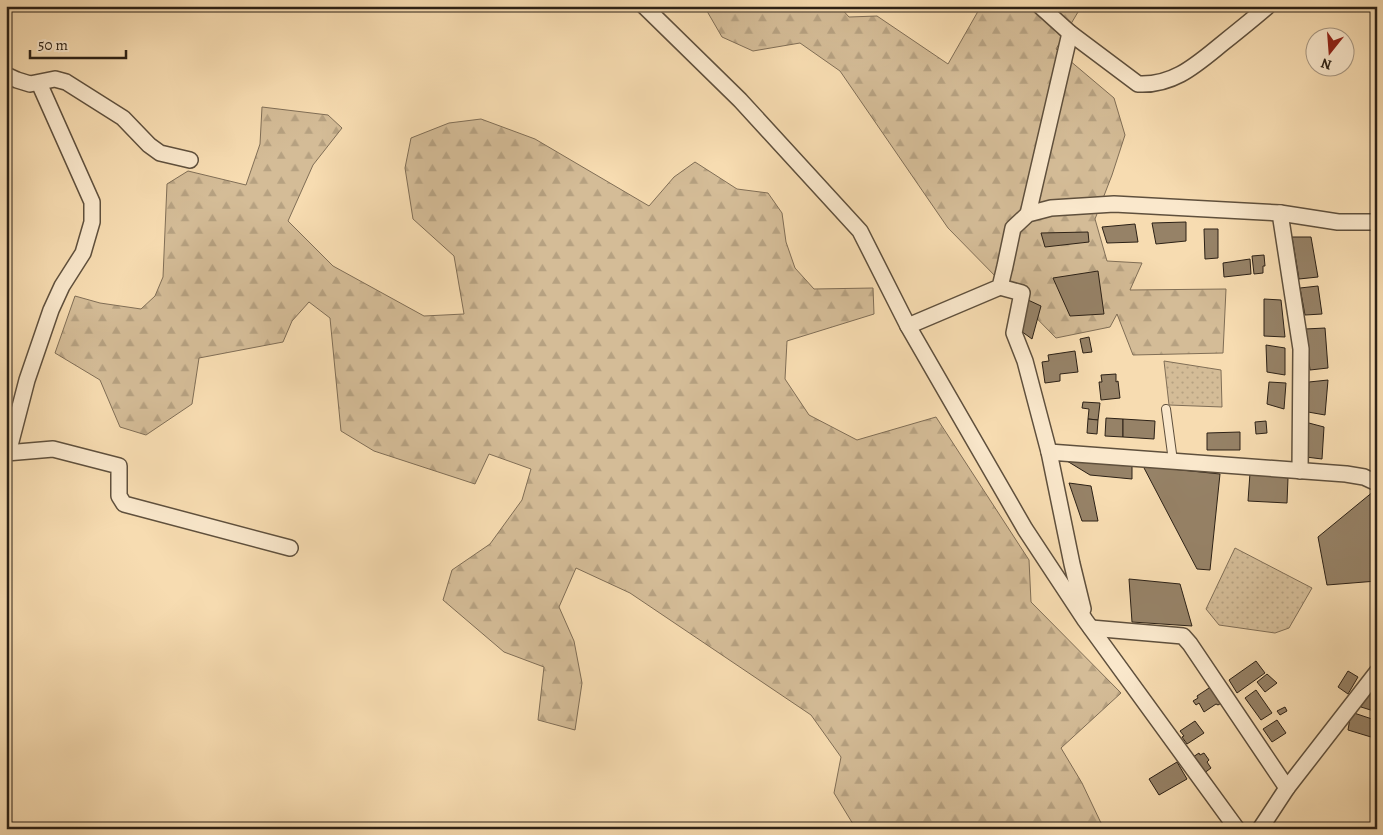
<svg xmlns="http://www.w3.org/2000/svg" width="1383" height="835" viewBox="0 0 1383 835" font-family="Alegreya,serif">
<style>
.grass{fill:url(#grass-dots);stroke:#806e56}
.forest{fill:url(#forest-firs);stroke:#806e56}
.building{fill:#968267;stroke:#2c2116}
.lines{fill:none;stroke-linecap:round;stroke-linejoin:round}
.service-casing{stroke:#5f503d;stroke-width:10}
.minor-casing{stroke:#5f503d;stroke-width:18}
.service{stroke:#fae8cc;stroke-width:8}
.minor{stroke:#fae8cc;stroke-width:15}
</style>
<defs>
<pattern id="grass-dots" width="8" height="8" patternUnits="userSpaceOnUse" patternTransform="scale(1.25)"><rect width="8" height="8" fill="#d4bc97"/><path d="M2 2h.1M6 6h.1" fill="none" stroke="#b6a181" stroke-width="1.8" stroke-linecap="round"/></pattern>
<pattern id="forest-firs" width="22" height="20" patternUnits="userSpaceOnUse" patternTransform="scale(1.25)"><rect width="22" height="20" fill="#d4bc97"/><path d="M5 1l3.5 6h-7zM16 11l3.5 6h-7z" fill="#b6a181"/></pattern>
</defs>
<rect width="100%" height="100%" fill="#f7dcb1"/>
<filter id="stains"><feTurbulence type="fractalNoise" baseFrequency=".004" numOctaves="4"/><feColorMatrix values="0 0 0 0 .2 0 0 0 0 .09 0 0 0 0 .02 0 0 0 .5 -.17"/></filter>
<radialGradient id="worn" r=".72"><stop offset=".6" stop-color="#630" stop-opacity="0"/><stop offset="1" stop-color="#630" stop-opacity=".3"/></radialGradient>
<g class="grass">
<path d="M1164,361L1221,370L1222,407L1169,405Z"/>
<path d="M1235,548L1312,588L1289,628L1275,633L1219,625L1206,609Z"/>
</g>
<g class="forest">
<path d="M704,6H839L849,17L877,16L948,64L981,6H1085L1078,12L1056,49L1114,98L1125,135L1112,175L1095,219L1107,261L1142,263L1130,290L1226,289L1223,353L1133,355L1117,314L1110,327L1056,338L948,228L840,71L800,43L753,51L722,37Z"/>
<path d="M262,107L328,115L342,128L313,165L288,221L333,266L424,316L464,314L454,256L413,219L405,168L411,138L449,123L481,119L535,139L649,206L674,177L695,162L737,189L768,193L782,213L786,242L795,268L814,289L873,288L874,314L787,341L785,379L809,415L857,440L936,417L1029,560L1031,602L1121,693L1061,748L1082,783L1101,823L1110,829H856L834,793L841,757L811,715L630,593L576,568L559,607L574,641L582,683L575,730L538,720L544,667L504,652L443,600L452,570L490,544L522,500L531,469L489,454L475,484L374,451L341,431L330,318L309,302L292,321L283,342L199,358L192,404L146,435L120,427L100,380L55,353L75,296L100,303L141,309L155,296L163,277L167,184L188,171L246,185L260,144Z"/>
</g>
<g class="building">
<path d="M1186,222V241L1156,244L1152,223Z"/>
<path d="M1135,224L1138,242L1107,243L1102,227Z"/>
<path d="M1204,229H1218V258L1205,259Z"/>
<path d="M1088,232L1089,242L1045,247L1041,233Z"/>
<path d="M1292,237H1311L1318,277L1299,279Z"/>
<path d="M1264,255L1265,266H1263V273L1254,274L1252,256Z"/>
<path d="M1250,259L1251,274L1224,277L1223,263Z"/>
<path d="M1098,271L1104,314L1070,316L1053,278Z"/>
<path d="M1318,286L1322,314L1305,315L1300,288Z"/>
<path d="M1264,299L1281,300L1285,337L1264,336Z"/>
<path d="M1028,300L1041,306L1032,339L1021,331Z"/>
<path d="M1325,328L1328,368L1310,370L1305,329Z"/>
<path d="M1089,337L1092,352L1083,353L1080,339Z"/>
<path d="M1266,345L1285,348V375L1267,372Z"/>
<path d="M1075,351L1078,372L1060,374V381L1045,383L1042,362L1049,361L1048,355Z"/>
<path d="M1116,374V382L1118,381L1120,398L1101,400L1099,382H1102L1101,375Z"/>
<path d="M1328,380L1325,415L1308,412L1309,382Z"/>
<path d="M1269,382L1286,383L1284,409L1267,404Z"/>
<path d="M1083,402L1100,403L1098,420L1088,419L1089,409L1082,408Z"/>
<path d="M1106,418L1123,419V437L1105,436Z"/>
<path d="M1088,419L1098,420L1097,434L1087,433Z"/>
<path d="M1123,419L1155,421L1154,439L1123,437Z"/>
<path d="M1266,421L1267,433L1256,434L1255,422Z"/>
<path d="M1305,422L1324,427L1322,459L1306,457Z"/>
<path d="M1240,432V450H1207V433Z"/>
<path d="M1067,461L1132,465V479L1090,475Z"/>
<path d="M1143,466L1220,474L1210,570L1197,569Z"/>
<path d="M1250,473L1288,478L1287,503L1248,501Z"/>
<path d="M1069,483L1091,486L1098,521H1082Z"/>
<path d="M1374,491L1377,500V581L1327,585L1318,537Z"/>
<path d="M1129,579L1180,584L1192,626L1132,622Z"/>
<path d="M1256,661L1265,673L1237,693L1229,680Z"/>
<path d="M1348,671L1358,677L1348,694L1338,687Z"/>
<path d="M1267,674L1277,683L1265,692L1257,682Z"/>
<path d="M1212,686L1225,701L1218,705L1216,704L1204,712L1199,703L1196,705L1193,701L1198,698L1197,696Z"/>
<path d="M1256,690L1272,713L1261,720L1245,698Z"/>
<path d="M1367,690L1377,694V712L1361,707Z"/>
<path d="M1285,707L1287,711L1280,715L1277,711Z"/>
<path d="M1351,712L1375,720L1371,737L1348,730Z"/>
<path d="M1277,720L1286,733L1272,742L1263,729Z"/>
<path d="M1195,721L1204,733L1187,744L1182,737L1184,736L1180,731Z"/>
<path d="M1199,753L1200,755L1204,753L1209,760L1207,762L1211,768L1203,774L1190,759Z"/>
<path d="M1177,762L1187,779L1159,795L1149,779Z"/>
</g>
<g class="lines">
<g class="service-casing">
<path id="service" d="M1166,409L1173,461"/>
</g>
<g class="minor-casing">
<g id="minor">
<path d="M644,6L740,100L860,231L908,326L1025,529L1085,620L1237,829"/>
<path d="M1040,6L1070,33L1138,84C1174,86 1197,64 1223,43C1238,31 1253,19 1268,6"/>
<path d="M6,75L17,80L30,84L55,79L66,82L123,118L149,145L160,153L190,160"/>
<path d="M1280,213L1301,349L1300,471"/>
<path d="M1028,214L1070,33"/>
<path d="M1000,287L1022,293L1014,333L1025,361L1049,452"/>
<path d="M908,326L1000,287L1005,266L1013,228L1028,214L1051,208L1114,204L1280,213L1338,222H1377"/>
<path d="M6,453L53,449L119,466V496L124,504L290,548"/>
<path d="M8,453L27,380L51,310L62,286L83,253L92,222V202L39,83"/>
<path d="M1083,609L1072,564L1049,452L1346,474L1364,477L1377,483"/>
<path d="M1091,628L1183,636L1190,644L1287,788"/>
<path d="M1260,829L1287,788L1377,672"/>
</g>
</g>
<use href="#service" class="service"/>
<use href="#minor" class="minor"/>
</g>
<rect width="1383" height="835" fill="none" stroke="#f7dcb1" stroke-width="25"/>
<rect x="8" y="8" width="1368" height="820" fill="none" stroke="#2c2116" stroke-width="2.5"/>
<rect x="12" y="12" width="1358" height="810" fill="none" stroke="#2c2116"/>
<g transform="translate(1330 52) rotate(197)"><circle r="24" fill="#fae8cc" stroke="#a89883"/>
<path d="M0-4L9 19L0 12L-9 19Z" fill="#8f2418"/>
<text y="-8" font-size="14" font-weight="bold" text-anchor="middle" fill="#2c2116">N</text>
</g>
<path d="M30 50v8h96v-8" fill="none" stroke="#2c2116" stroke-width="2.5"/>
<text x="38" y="50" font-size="15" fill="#2c2116" stroke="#fae8cc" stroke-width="4" paint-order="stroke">50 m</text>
<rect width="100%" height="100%" filter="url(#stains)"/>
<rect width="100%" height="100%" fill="url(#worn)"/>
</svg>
